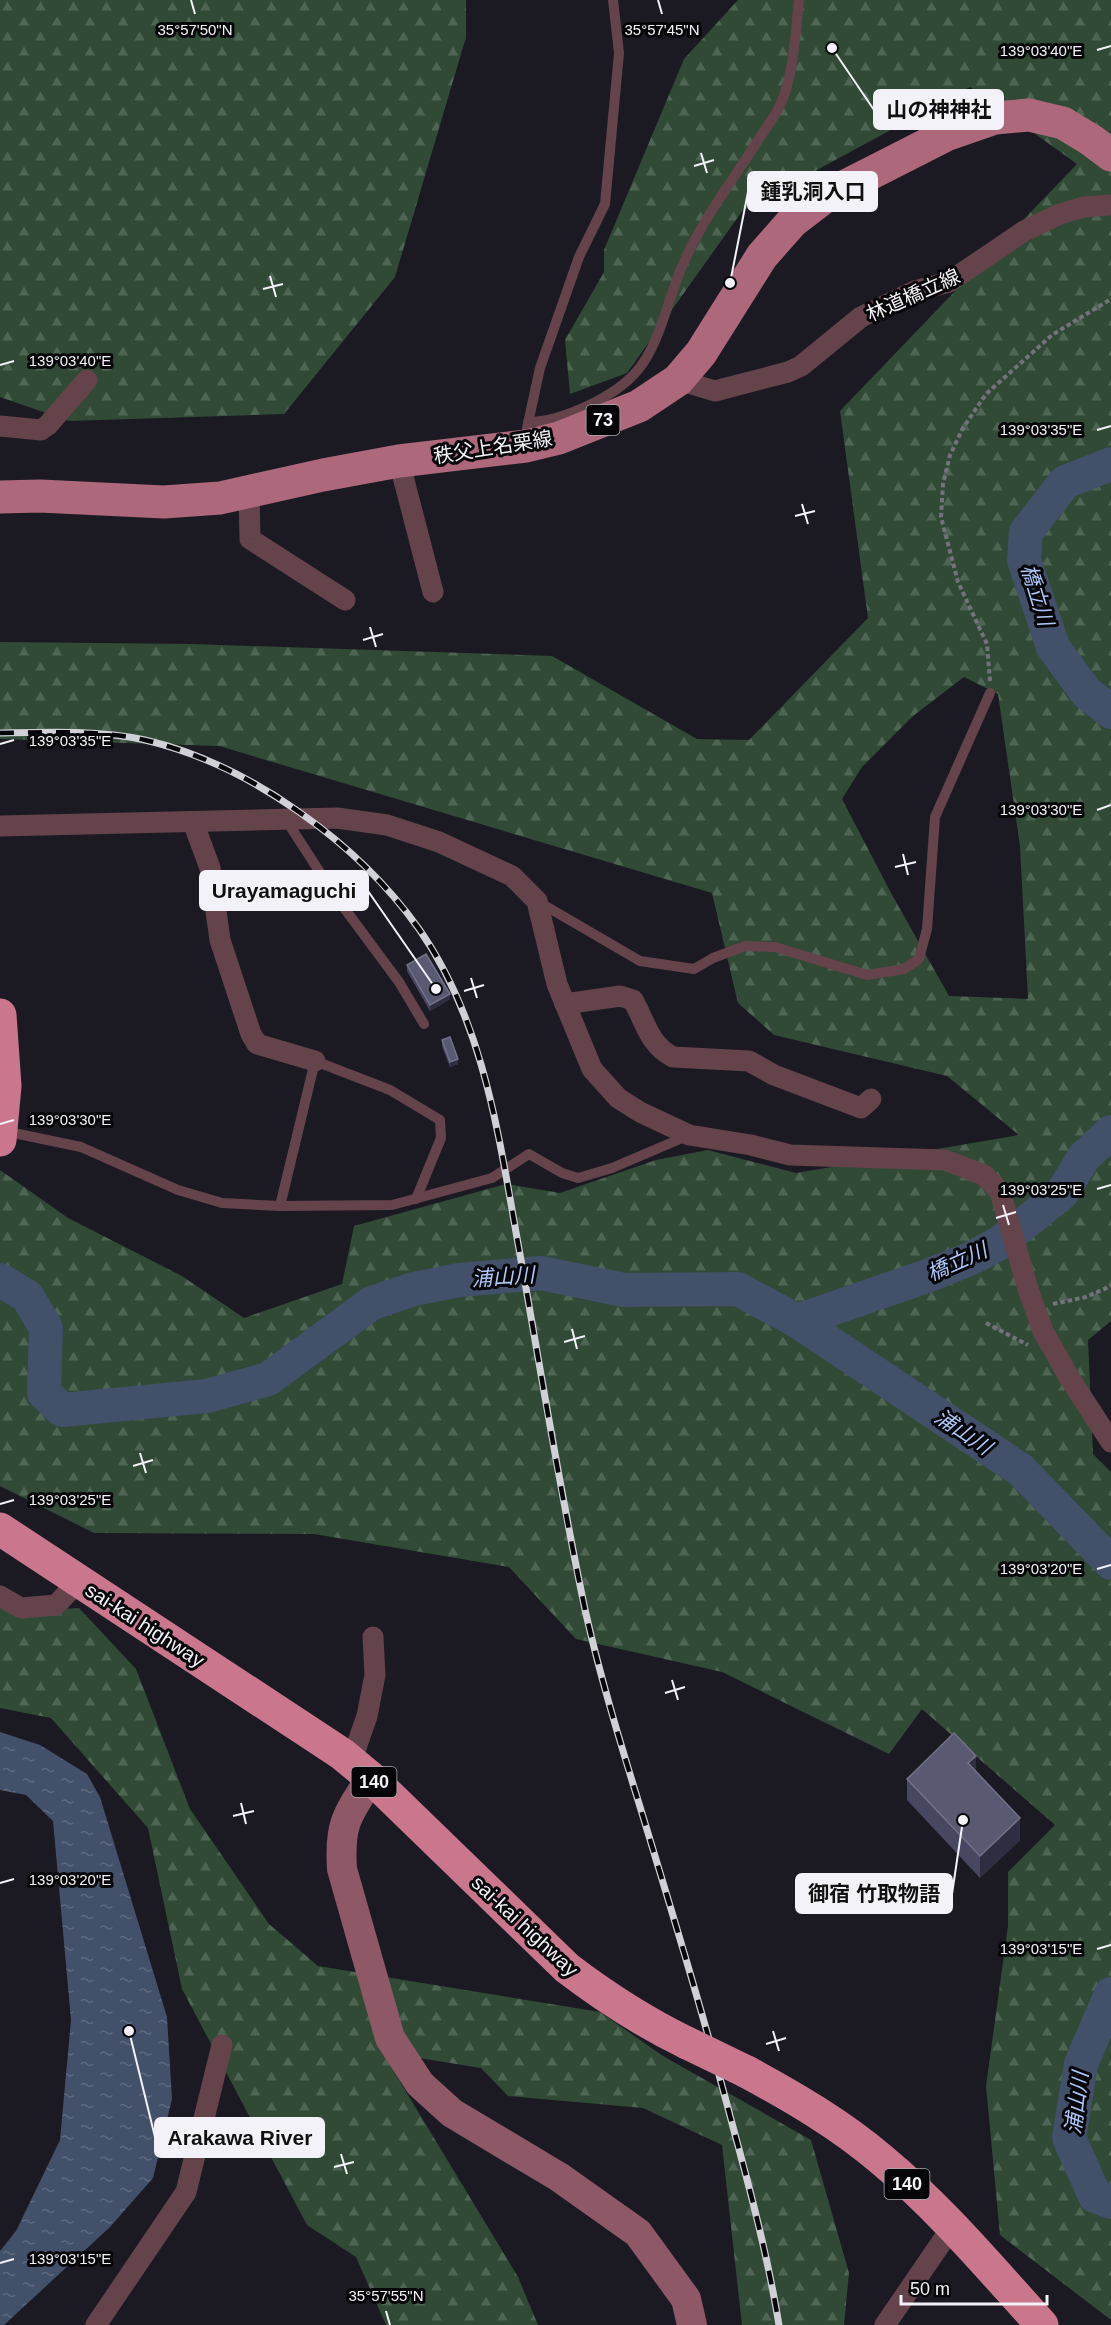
<svg xmlns="http://www.w3.org/2000/svg" width="1111" height="2325" viewBox="0 0 1111 2325" font-family="Arial,'Noto Sans JP',sans-serif">
<style>
.forest{fill:url(#forest-firs);fill-rule:evenodd}
.water{fill:url(#water-ripples)}
.lines{fill:none;stroke-linecap:round;stroke-linejoin:round}
.river{stroke:#42506a;stroke-width:34}
.path{stroke:#74737b;stroke-width:4;stroke-dasharray:4.5 3;stroke-linecap:butt}
.lane{stroke:#65434b;stroke-width:10}
.street{stroke:#65434b;stroke-width:21}
.secondary{stroke:#8e5866;stroke-width:30}
.primary{stroke:#ad687b;stroke-width:33}
.highway{stroke:#ca778d;stroke-width:33}
.rail-casing{stroke:#d0d0d7;stroke-width:7}
.rail{stroke:#060609;stroke-width:4.5;stroke-dasharray:14;stroke-linecap:butt}
.highway-bridge{stroke:#ca778d;stroke-width:33}
.wall{fill:#484761}
.shaded-wall{fill:#2e2d42}
.building{fill:#5a5972;stroke:#727187;stroke-width:1.5}
.ticks{fill:none;stroke:#f2f2f8;stroke-width:2}
.labels{text-anchor:middle;stroke-width:6;stroke-linejoin:round;paint-order:stroke}
.shield{fill:#060609;stroke:#ababb0;stroke-width:1.5}
.shield-label{font-size:18px;font-weight:bold;fill:#f2f2f8}
.street-label{font-size:20px;fill:#f2f2f8;stroke:#060609}
.water-label{font-size:21px;font-style:italic;fill:#adc7fa;stroke:#060609}
.ticks-label{font-size:15px;text-anchor:middle;fill:#f2f2f8;stroke:#060609;stroke-width:6;stroke-linejoin:round;paint-order:stroke}
.leader{fill:none;stroke:#f2f2f8;stroke-width:2}
.callout-dot{fill:#f2f2f8;stroke:#060609;stroke-width:2}
.callout{fill:#f2f2f8;stroke:#f2f2f8;stroke-width:2}
.callout-label{font-size:21px;text-anchor:middle;font-weight:bold;fill:#111}
</style>
<defs>
<pattern id="forest-firs" width="22" height="20" patternUnits="userSpaceOnUse" patternTransform="scale(1.5)"><rect width="22" height="20" fill="#304a36"/><path d="M5 1l3.5 6h-7zM16 11l3.5 6h-7z" fill="#4e6554"/></pattern>
<pattern id="water-ripples" width="26" height="14" patternUnits="userSpaceOnUse" patternTransform="scale(1.5)"><rect width="26" height="14" fill="#42506a"/><path d="M2 4q2-2 4 0t4 0M15 11q2-2 4 0t4 0" fill="none" stroke="#5e6a80"/></pattern>
</defs>
<rect width="100%" height="100%" fill="#1b1a23"/>
<g class="forest">
<path d="M0,0H466V37L395,277L284,414L69,421L0,397Z"/>
<path d="M738,0H1111V1321L1088,1340L1093,1454L1111,1472V2320L1000,2235L986,2086L1008,1926V1872L1055,1825L922,1709L889,1754L722,1672L576,1639L509,1567L314,1534L94,1533L0,1486V1170L68,1218L182,1276L244,1318L342,1284L354,1226L506,1184L560,1193L656,1160L708,1150L796,1173L1019,1135L947,1076L774,1035L738,1003L712,893L219,746L0,739V642L192,644L552,656L697,739L749,740L868,618L840,411L1077,164L970,87L743,210L627,373L570,394L565,340L604,272V250L684,59ZM964,677L998,694L1020,846L1028,999L949,996L891,893L842,799L862,767L913,716Z"/>
<path d="M0,1588L46,1610L79,1608L136,1669L190,1809L269,1924L318,1966L600,2012L663,2056L811,2140L849,2273L844,2325H742L722,2145L643,2108L508,2096L481,2068L382,2052L518,2277L538,2325H386L356,2257L307,2225L182,1989L148,1828L51,1718L0,1708Z"/>
</g>
<path class="water" d="M0,1732L40,1745L87,1774L100,1797L167,2017L172,2099L153,2178L110,2227L4,2325H0V2251L16,2231L60,2140L71,2020L53,1821L26,1795L0,1790Z"/>
<g class="lines">
<g class="river">
<path d="M1111,464L1065,482L1026,532L1024,560L1053,647L1086,692L1111,712"/>
<path d="M0,1280L27,1296L46,1328L44,1393L62,1410L207,1396L268,1379L372,1303L414,1289L459,1280L541,1273L624,1290L738,1289L797,1321L1021,1470L1111,1563"/>
<path d="M797,1321L927,1276L972,1258L1001,1242L1062,1193L1084,1157L1111,1132"/>
<path d="M1111,1994L1081,2064L1069,2138L1095,2196L1111,2202"/>
</g>
<g class="path">
<path d="M990,681L987,644L958,582L941,517L943,484L950,455L963,428L986,394L1052,335L1111,299"/>
<path d="M1053,1304L1086,1297L1111,1286"/>
<path d="M986,1323L1028,1345"/>
</g>
<g class="lane">
<path d="M528,422C561,422 615,397 637,371C661,343 668,296 684,262C703,219 732,181 757,142C765,129 775,117 781,103C793,78 796,29 799,0"/>
<path d="M527,428L540,368L579,257L605,204L619,53L613,0"/>
<path d="M286,820L336,897L399,982L424,1024"/>
<path d="M537,901L640,961L694,969L713,958L745,946L775,947L867,975L904,969L919,959L927,929L935,817L990,693"/>
<path d="M4,1131L81,1147L178,1190L222,1203L280,1206L392,1205L492,1178L529,1154L562,1173L578,1178L612,1168L687,1136"/>
<path d="M280,1206L315,1061L390,1090L440,1120L441,1138L416,1199"/>
</g>
<g class="street">
<path d="M678,380L715,391L788,372L801,366L861,317L915,291L949,282L1024,231L1060,214L1084,207L1111,205"/>
<path d="M0,426L41,430L48,425L87,380"/>
<path d="M399,461L433,592"/>
<path d="M249,492L250,539L345,600"/>
<path d="M193,822L210,868L220,940L251,1034L257,1044L315,1061"/>
<path d="M0,826L337,818L387,825L439,842L512,876L537,901L557,984L592,1069L618,1098L640,1112L689,1135L751,1145L790,1155L945,1160L984,1175L1000,1192L1029,1292L1043,1331L1070,1379L1111,1442"/>
<path d="M565,1004L620,996L633,1000C645,1021 649,1045 673,1057L749,1061L774,1075L861,1108L871,1099"/>
<path d="M0,1596L21,1608L56,1605L79,1581"/>
<path d="M351,1762L367,1716L375,1675L373,1637"/>
<path d="M96,2325L186,2192L222,2045"/>
<path d="M885,2325L952,2227"/>
</g>
<path class="secondary" d="M371,1778C347,1815 339,1824 342,1869L390,2038L420,2084L452,2113L559,2177L638,2233L686,2299L692,2325"/>
<path class="primary" d="M0,497L40,496L164,502L220,498L323,475L399,461L526,446L559,438L639,406L678,380L701,353L762,256L792,222L826,196L946,135L995,118L1029,115L1063,123L1091,140L1111,155"/>
<g class="highway">
<path d="M0,1015L5,1086L0,1140"/>
<path d="M0,1529L342,1754L371,1778L567,1968C605,1997 644,2022 687,2043"/>
<path d="M747,2072C795,2098 841,2125 882,2160C941,2209 991,2269 1042,2325"/>
</g>
<g class="rail-casing">
<path id="rail" d="M0,733C48,732 98,730 145,740C249,764 358,843 419,929C487,1026 500,1147 521,1260C542,1378 561,1497 586,1614C601,1680 621,1745 641,1810C673,1915 705,2020 733,2127C751,2193 768,2258 779,2325"/>
</g>
<use href="#rail" class="rail"/>
<path class="highway-bridge" d="M687,2043L747,2072"/>
</g>
<g class="wall">
<path d="M407,965L450,999L430,1011L407,971Z"/>
<path d="M442,1040L458,1064L450,1067L442,1046Z"/>
<path d="M976,1771L1020,1840L980,1878L907,1800V1779Z"/>
</g>
<g class="shaded-wall">
<path d="M450,994V999L430,1011V1005Z"/>
<path d="M458,1059V1064L450,1067V1062Z"/>
<path d="M976,1756V1778L968,1763Z"/>
<path d="M1020,1818V1840L980,1878V1856Z"/>
</g>
<g class="building">
<path d="M426,954L450,994L430,1005L407,965Z"/>
<path d="M450,1037L458,1059L450,1062L442,1040Z"/>
<path d="M954,1733L976,1756L968,1763L1020,1818L980,1856L907,1779Z"/>
</g>
<path class="ticks" d="M191,0L195,14M658,0L662,14M1097,50L1111,46M701,153L707,173M694,166L714,160M270,276L276,297M263,289L283,284M0,365L14,361M1097,430L1111,426M802,504L808,524M795,516L815,511M370,627L376,647M363,640L383,634M0,744L14,740M1097,810L1111,805M903,854L908,875M895,867L916,862M471,978L477,998M464,991L484,985M0,1124L14,1120M1097,1189L1111,1185M1003,1205L1009,1225M996,1218L1016,1212M572,1329L577,1349M564,1342L585,1336M140,1453L146,1473M133,1466L153,1460M0,1504L14,1500M1097,1569L1111,1565M672,1680L678,1700M665,1693L685,1687M241,1803L246,1824M233,1816L254,1811M0,1883L14,1879M1097,1949L1111,1945M773,2031L779,2051M766,2044L786,2038M341,2154L347,2174M334,2167L354,2162M0,2263L14,2259M386,2311L390,2325"/>
<g class="labels">
<g class="shield">
<rect x="586.5" y="405" width="33" height="30" rx="4.5"/>
<rect x="351.5" y="1767" width="45" height="30" rx="4.5"/>
<rect x="884.5" y="2169" width="45" height="30" rx="4.5"/>
</g>
<g class="shield-label">
<text x="603" y="426">73</text>
<text x="374" y="1788">140</text>
<text x="907" y="2190">140</text>
</g>
<g class="street-label">
<text transform="translate(913 295) rotate(-24)" y="7">林道橋立線</text>
<text transform="translate(493 447) rotate(-9)" y="7">秩父上名栗線</text>
<text transform="translate(145 1625) rotate(33)" y="7">sai-kai highway</text>
<text transform="translate(525 1926) rotate(43)" y="7">sai-kai highway</text>
</g>
<g class="water-label">
<text transform="translate(1037 595) rotate(73)" y="7">橋立川</text>
<text transform="translate(957 1262) rotate(-24)" y="7">橋立川</text>
<text transform="translate(503 1277) rotate(-4)" y="7">浦山川</text>
<text transform="translate(963 1432) rotate(34)" y="7">浦山川</text>
<text transform="translate(1077 2103) rotate(-83)" y="7">浦山川</text>
</g>
</g>
<g class="ticks-label">
<text x="195" y="35">35°57'50"N</text>
<text x="662" y="35">35°57'45"N</text>
<text x="1041" y="56">139°03'40"E</text>
<text x="70" y="366">139°03'40"E</text>
<text x="1041" y="435">139°03'35"E</text>
<text x="70" y="746">139°03'35"E</text>
<text x="1041" y="815">139°03'30"E</text>
<text x="70" y="1125">139°03'30"E</text>
<text x="1041" y="1195">139°03'25"E</text>
<text x="70" y="1505">139°03'25"E</text>
<text x="1041" y="1574">139°03'20"E</text>
<text x="70" y="1885">139°03'20"E</text>
<text x="1041" y="1954">139°03'15"E</text>
<text x="70" y="2264">139°03'15"E</text>
<text x="386" y="2301">35°57'55"N</text>
</g>
<path class="leader" d="M832 48L874 110M730 283L748 192M436 989L368 891M963 1820L952 1894M129 2031L155 2137"/>
<g class="callout-dot">
<circle cx="832" cy="48" r="6"/>
<circle cx="730" cy="283" r="6"/>
<circle cx="436" cy="989" r="6"/>
<circle cx="963" cy="1820" r="6"/>
<circle cx="129" cy="2031" r="6"/>
</g>
<g class="callout">
<rect x="874" y="90" width="129" height="39" rx="6"/>
<rect x="748" y="172" width="129" height="39" rx="6"/>
<rect x="200" y="871" width="168" height="39" rx="6"/>
<rect x="796" y="1874" width="156" height="39" rx="6"/>
<rect x="155" y="2118" width="169" height="39" rx="6"/>
</g>
<g class="callout-label">
<text x="939" y="117">山の神神社</text>
<text x="813" y="199">鍾乳洞入口</text>
<text x="284" y="898">Urayamaguchi</text>
<text x="874" y="1901">御宿 竹取物語</text>
<text x="240" y="2145">Arakawa River</text>
</g>
<path d="M901 2295v9h146v-9" fill="none" stroke="#f2f2f8" stroke-width="3"/>
<text x="910" y="2295" font-size="18" fill="#f2f2f8" stroke="#060609" stroke-width="4.5" paint-order="stroke">50 m</text>
</svg>
